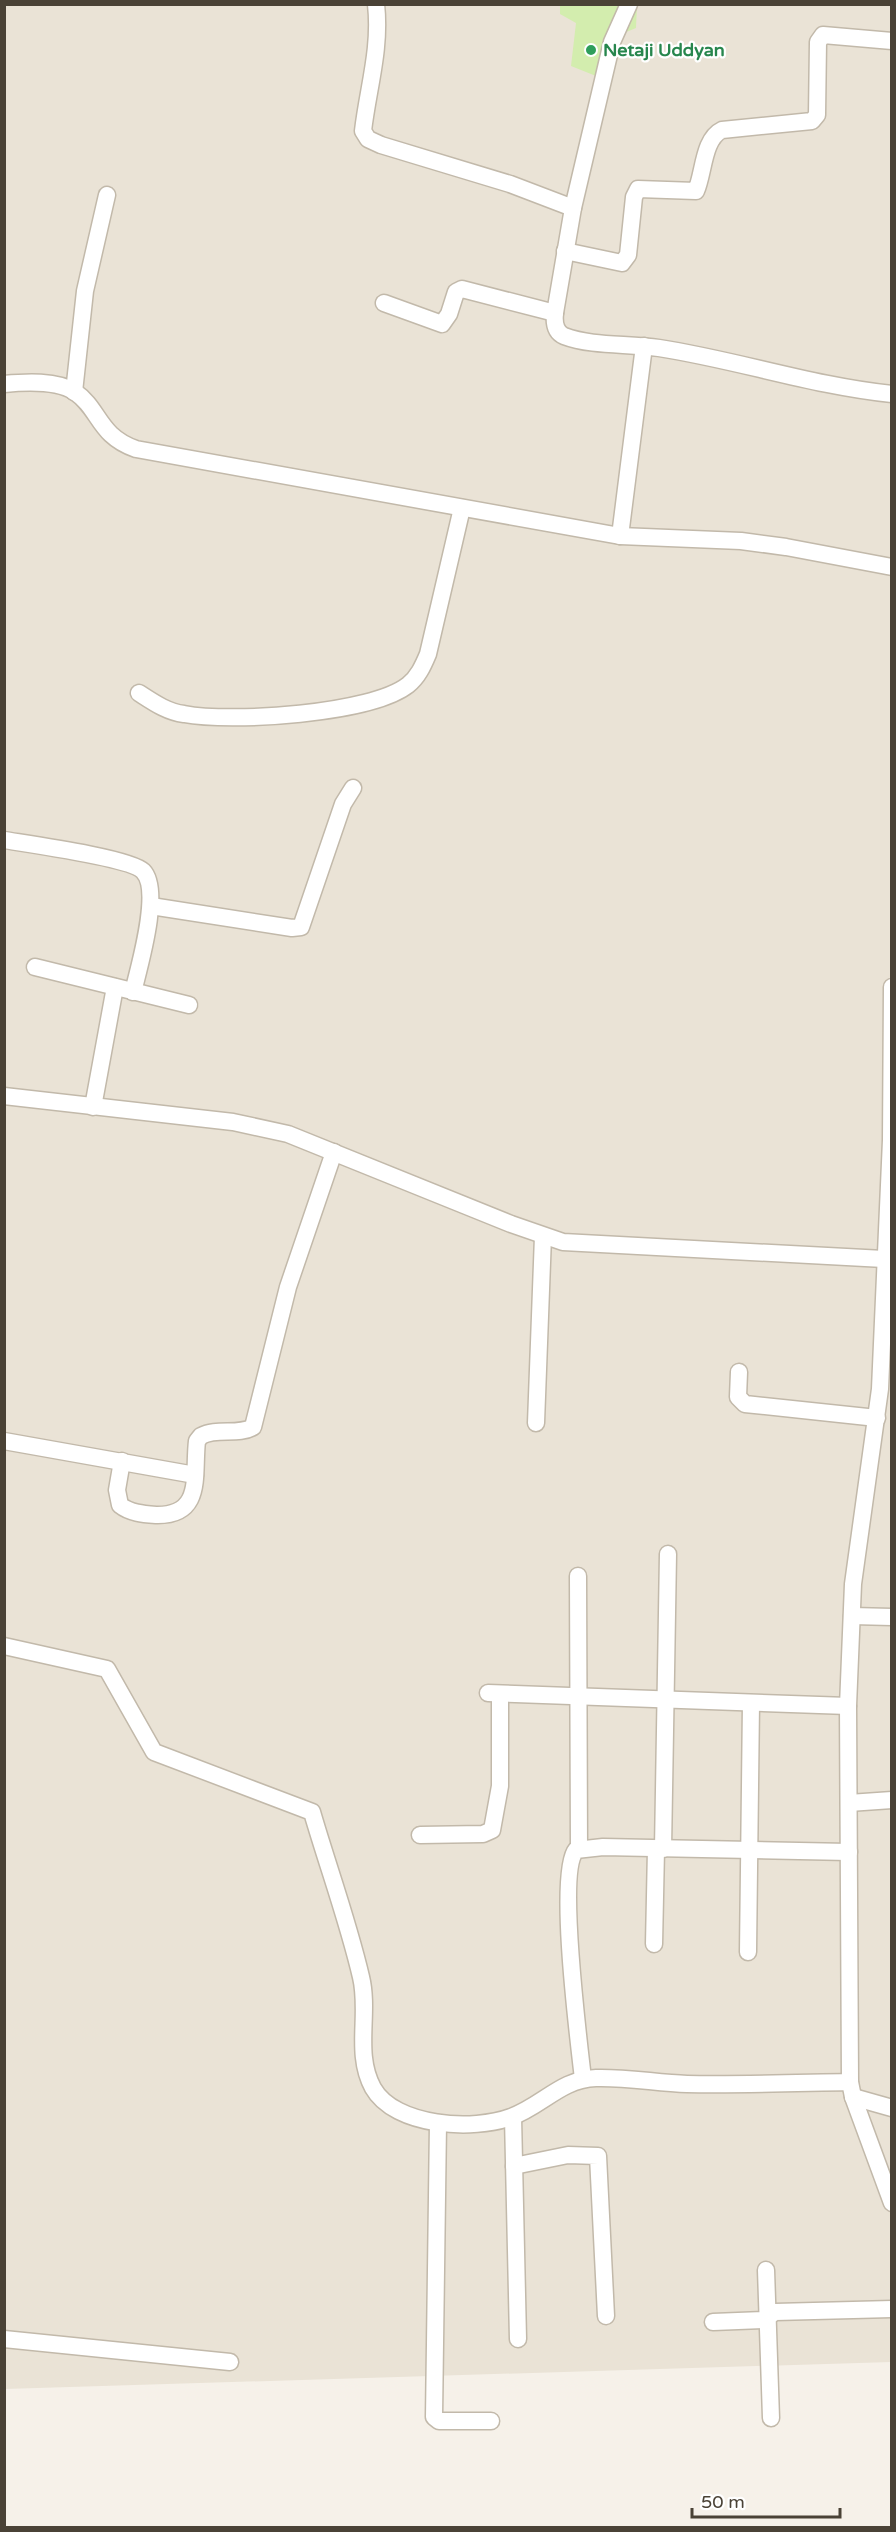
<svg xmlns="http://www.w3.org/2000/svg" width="896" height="2532" viewBox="0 0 896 2532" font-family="'Varela Round',sans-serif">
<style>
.residential{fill:#eae3d6}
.grass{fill:#d3edae}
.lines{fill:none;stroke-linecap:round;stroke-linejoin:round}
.street-casing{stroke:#c2b9aa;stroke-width:19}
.street{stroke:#fff;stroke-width:16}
.leisure-dot{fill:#2e9e5b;stroke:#fff;stroke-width:2}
.labels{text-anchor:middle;stroke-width:4.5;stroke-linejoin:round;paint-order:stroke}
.leisure-label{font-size:18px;font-weight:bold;fill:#27864d;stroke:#fff;text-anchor:start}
</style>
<rect width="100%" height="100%" fill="#f6f1e9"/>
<path class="residential" d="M4,5H891V2362L5,2389Z"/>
<path class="grass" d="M560,5H637L636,28L619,35L596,76L571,66L576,23L560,14Z"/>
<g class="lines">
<g class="street-casing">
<g id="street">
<path d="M376,4C381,49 368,88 363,131L368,139L381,145L510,184L573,208L555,313C554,322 555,332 564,336C593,347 629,343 659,348C737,360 813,386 892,394"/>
<path d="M573,208L612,42L629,4"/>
<path d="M565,251L622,263L628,255L634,197L638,189L696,191C704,173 703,139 722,130L812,121L817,115L818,42L823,35L892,41"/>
<path d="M384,303L442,324L449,314L456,292L462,289L555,313"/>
<path d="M4,384C25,382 57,380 75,392C100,409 98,436 136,449L620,536L741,541L786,547L892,567"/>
<path d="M74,392L85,291L107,195"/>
<path d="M620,536L644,346"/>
<path d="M139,693C153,702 167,712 184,714C231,723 371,714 408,685C418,677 423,666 428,654L462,508"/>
<path d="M4,840C28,844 130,858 143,871C162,890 139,967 133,992"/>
<path d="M151,906L292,928L301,927L343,804L353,788"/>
<path d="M35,967L189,1005"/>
<path d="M892,987L891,1140L880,1389L853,1584L848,1706L850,2082L853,2097L892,2203"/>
<path d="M4,1096L233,1122L288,1134L511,1224L563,1242L884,1259"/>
<path d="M93,1107L115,987"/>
<path d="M739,1372L738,1397L745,1404L877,1418"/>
<path d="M536,1423L543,1236"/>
<path d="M4,1441L195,1475"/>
<path d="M122,1461L117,1490L120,1505C130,1513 143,1514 156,1515C204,1516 193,1475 197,1441L201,1436C217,1427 238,1436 253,1427L288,1287L334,1152"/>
<path d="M578,1576L579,1849"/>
<path d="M852,1616L892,1617"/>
<path d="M4,1646L107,1669L154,1752L312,1812C328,1867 348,1921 361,1977C370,2014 354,2053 373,2088C395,2127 474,2131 511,2117C542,2106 561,2079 596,2078C626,2077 657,2083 687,2084C741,2085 796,2083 850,2082"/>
<path d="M488,1693L848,1706"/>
<path d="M849,1803L892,1800"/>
<path d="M420,1835L483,1834L492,1830L500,1786V1694"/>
<path d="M663,1849L668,1554"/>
<path d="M654,1944L656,1849"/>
<path d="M748,1952L751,1703"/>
<path d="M583,2079C579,2043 557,1872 576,1850L603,1847L849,1852"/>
<path d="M853,2097L892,2108"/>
<path d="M513,2117L518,2339"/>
<path d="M438,2123L434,2417L439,2421H491"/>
<path d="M514,2166L568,2155L598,2156L606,2316"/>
<path d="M766,2270L771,2418"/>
<path d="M713,2322L763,2320L775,2312L892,2309"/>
<path d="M4,2339L230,2362"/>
</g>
</g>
<use href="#street" class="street"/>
</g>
<circle class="leisure-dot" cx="591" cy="50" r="6"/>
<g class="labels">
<g class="leisure-label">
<text x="603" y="56">Netaji Uddyan</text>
</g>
</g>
<rect width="896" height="2532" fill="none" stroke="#4a4236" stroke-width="12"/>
<path d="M692 2508v9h148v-9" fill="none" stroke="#4a4236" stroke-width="3"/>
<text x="701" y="2508" font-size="18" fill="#4a4236" stroke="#ffffff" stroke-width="4.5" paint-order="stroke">50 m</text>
</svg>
